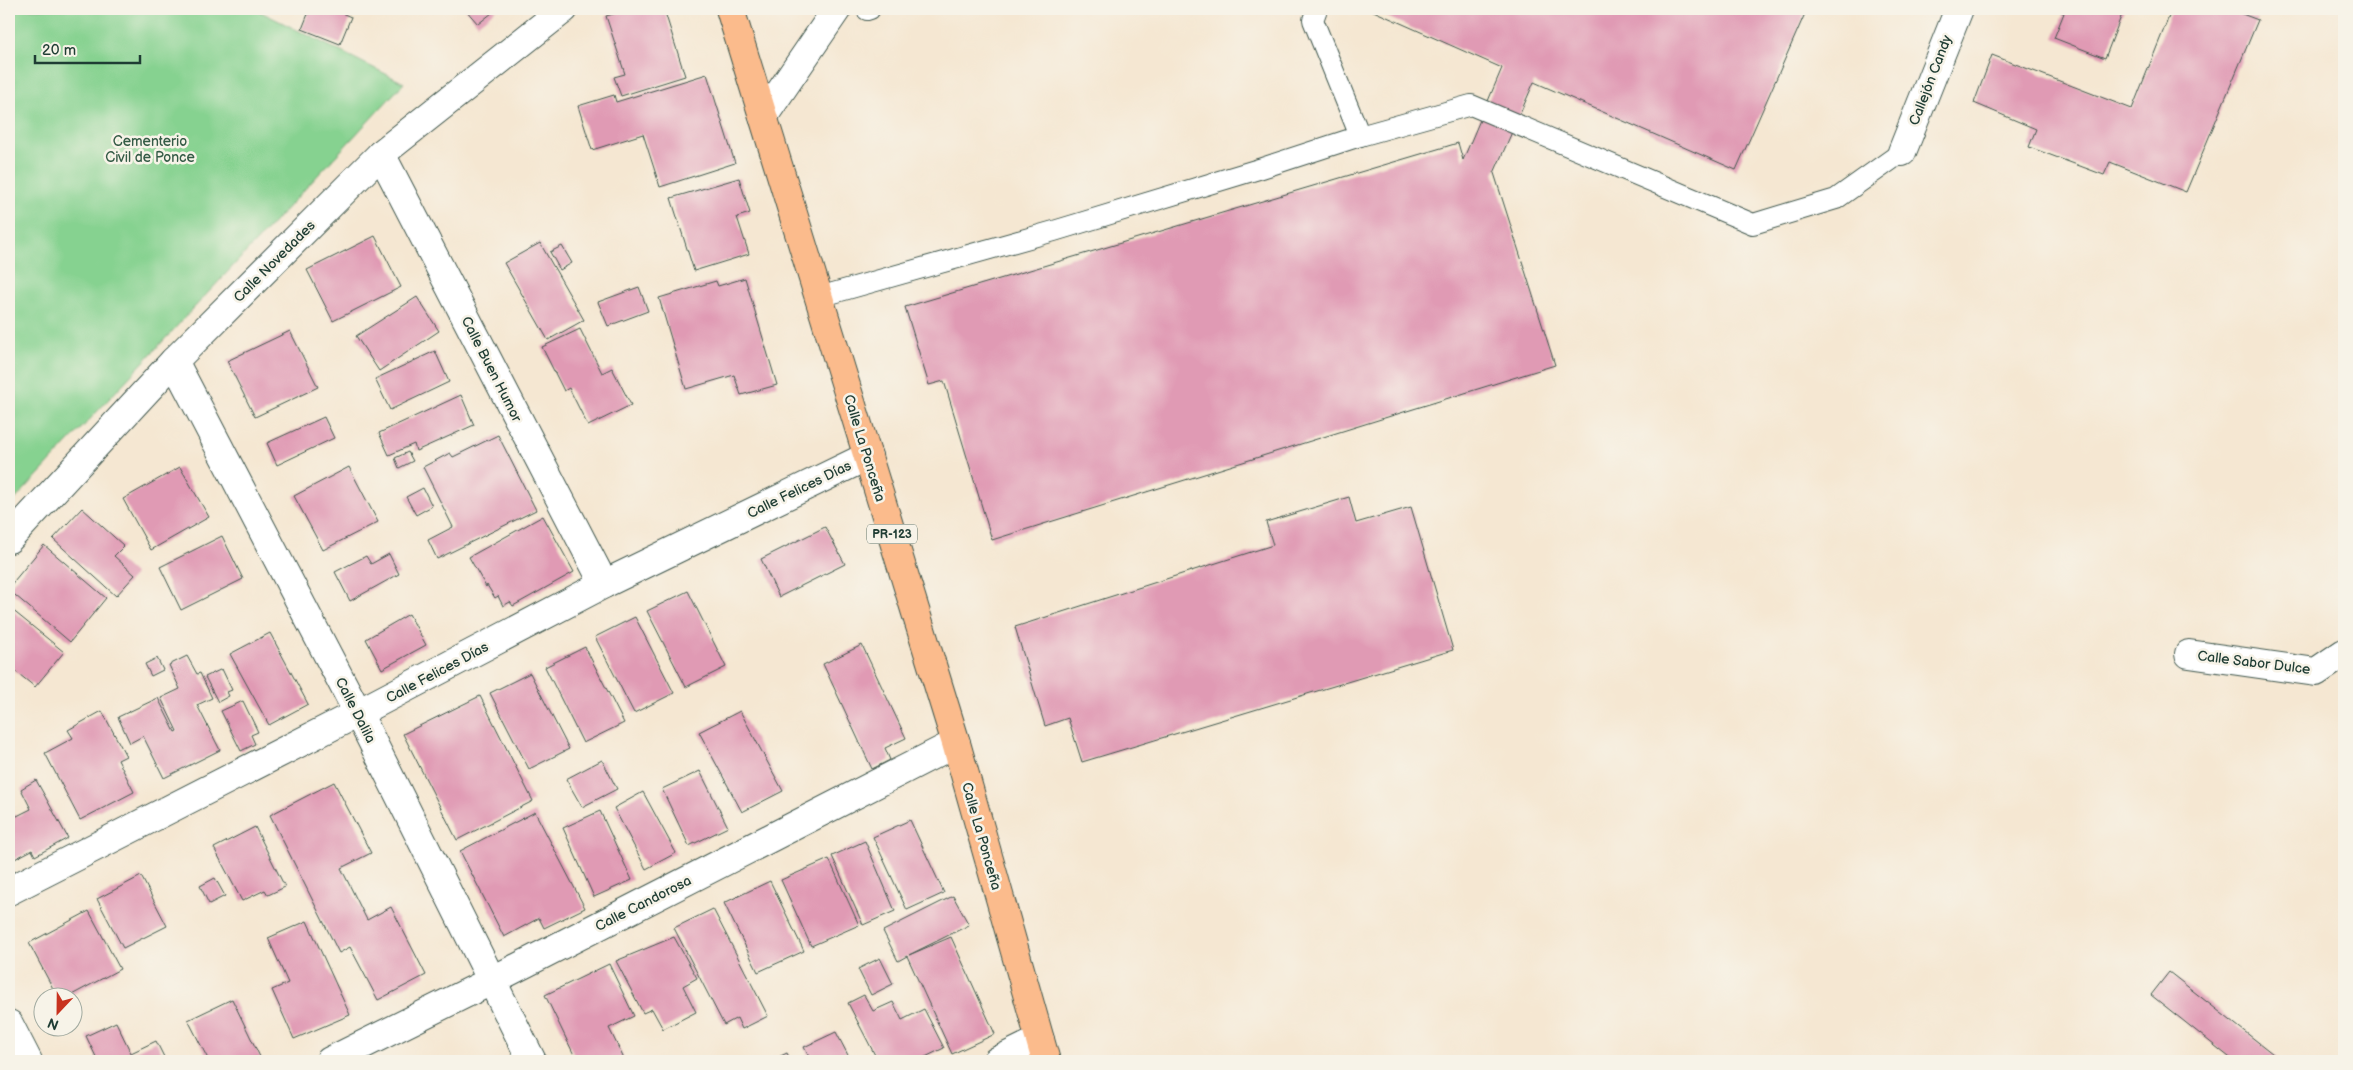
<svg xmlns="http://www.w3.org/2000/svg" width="2353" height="1070" viewBox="0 0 2353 1070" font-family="'Balsamiq Sans',sans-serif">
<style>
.green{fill:#86d290;stroke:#528862}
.building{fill:#e09ab4}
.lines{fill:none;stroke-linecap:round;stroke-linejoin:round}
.service-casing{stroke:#3f564c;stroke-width:22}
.minor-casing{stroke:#3f564c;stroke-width:30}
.primary-casing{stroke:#3f564c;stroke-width:30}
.service{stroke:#fff;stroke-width:20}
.minor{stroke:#fff;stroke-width:28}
.primary{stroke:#fbbb8c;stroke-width:28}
.labels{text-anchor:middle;stroke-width:5;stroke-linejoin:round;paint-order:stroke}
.shield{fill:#f7f3e8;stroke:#60746a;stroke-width:1}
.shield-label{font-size:12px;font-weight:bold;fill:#1f3d34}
.street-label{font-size:14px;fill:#1f3d34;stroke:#f7f3e8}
.park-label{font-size:14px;fill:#345b46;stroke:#f7f3e8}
</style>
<rect width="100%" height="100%" fill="#f7f3e8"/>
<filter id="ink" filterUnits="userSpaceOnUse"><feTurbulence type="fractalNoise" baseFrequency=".02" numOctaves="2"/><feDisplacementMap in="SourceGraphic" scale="10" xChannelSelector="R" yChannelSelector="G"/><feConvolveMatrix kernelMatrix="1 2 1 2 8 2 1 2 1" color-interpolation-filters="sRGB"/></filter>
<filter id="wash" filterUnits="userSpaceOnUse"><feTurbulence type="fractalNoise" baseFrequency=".0096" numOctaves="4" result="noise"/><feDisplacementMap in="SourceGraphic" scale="20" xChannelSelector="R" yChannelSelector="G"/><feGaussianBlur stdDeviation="1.12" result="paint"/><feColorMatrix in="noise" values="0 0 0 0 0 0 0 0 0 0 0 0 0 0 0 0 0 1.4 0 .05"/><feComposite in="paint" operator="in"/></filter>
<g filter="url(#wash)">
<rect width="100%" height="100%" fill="#f5e7d2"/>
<path class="green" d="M9,9H255L404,83L9,506Z"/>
<g id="blocks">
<g class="building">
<path d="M310,9H332L351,17L340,44L302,29Z"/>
<path d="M465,9H497L478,24Z"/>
<path d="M631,9H664L685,76L621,96L614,77L625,74L606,16Z"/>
<path d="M811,9H832L818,28Z"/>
<path d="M1369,9H1807L1736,170L1534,82L1494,173L1555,365L992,540L944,381L929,385L905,307L1458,143L1463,160L1502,68Z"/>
<path d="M2053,9H2124L2105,58L2054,38L2064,13Z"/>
<path d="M2172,9H2229L2258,20L2186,192L2110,162L2104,175L2029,147L2036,129L1974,103L1992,55L2132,109Z"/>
<path d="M707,74L735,163L660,187L643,134L592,150L578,106L614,95L616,102Z"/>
<path d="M739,178L750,213L737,217L749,254L694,271L671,198Z"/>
<path d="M375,236L401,287L333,321L307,270Z"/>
<path d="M540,243L584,320L548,340L504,263Z"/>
<path d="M562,246L572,263L560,270L550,252Z"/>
<path d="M745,278L777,385L741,395L734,375L686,389L659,298L716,281L718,286Z"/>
<path d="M639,287L648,311L608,326L598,302Z"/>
<path d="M417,297L439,331L379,371L356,336Z"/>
<path d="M580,329L602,373L612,368L631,405L588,426L569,388L564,391L542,347Z"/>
<path d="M290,331L318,387L255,417L227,361Z"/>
<path d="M435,351L449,382L390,410L375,379Z"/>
<path d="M461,395L474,425L416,451L414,444L389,455L379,433Z"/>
<path d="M324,417L334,438L277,465L267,443Z"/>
<path d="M498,435L536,510L437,559L428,540L453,527L423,467L450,453L453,457Z"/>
<path d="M408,452L413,461L399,468L395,458Z"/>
<path d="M180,467L209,517L151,550L123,499Z"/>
<path d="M349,467L378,522L323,550L294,496Z"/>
<path d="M423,488L432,506L416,515L406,497Z"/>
<path d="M1349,497L1356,523L1411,507L1453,650L1082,762L1068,718L1045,726L1015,627L1273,545L1266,522Z"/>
<path d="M82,508L124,546L114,556L135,575L116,596L53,539Z"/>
<path d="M543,516L574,572L513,606L510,602L503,606L498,596L495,598L487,585L486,587L469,557Z"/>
<path d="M825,527L845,564L779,597L761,559Z"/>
<path d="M222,536L243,579L181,610L160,567Z"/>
<path d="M44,545L106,598L70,642L9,590V587Z"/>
<path d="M389,554L399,574L350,601L335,572L366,556L371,564Z"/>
<path d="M688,591L726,667L686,687L647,611Z"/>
<path d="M11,609L64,652L35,687L9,666V611Z"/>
<path d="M409,614L426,645L382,669L366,639Z"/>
<path d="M635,617L674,693L634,713L595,637Z"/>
<path d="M270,633L308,704L269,725L230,654Z"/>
<path d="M862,645L906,738L885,748L890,760L872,769L823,664Z"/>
<path d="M585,647L624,723L583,743L545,667Z"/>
<path d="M187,656L197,674L200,673L212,698L197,705L220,750L164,778L143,736L130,743L118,717L158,698L175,732L177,731L161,698L180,689L169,665Z"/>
<path d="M157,658L163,670L151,676L145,664Z"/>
<path d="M222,669L232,690L227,692L229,696L218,702L205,677Z"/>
<path d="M530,673L569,749L529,769L490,693Z"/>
<path d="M480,696L533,801L457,840L403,734Z"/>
<path d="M243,701L258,732L251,735L255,744L241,751L221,711Z"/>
<path d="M102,711L126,756L118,760L134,792L80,820L45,753L73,738L68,730Z"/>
<path d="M740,711L783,791L742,812L699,732Z"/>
<path d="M602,760L617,789L582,807L566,779Z"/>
<path d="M700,771L728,827L689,846L662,789Z"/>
<path d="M36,780L68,838L35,856L32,850L9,862V813L17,816L31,809L21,789Z"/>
<path d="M334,782L371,853L341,868L367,920L391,907L426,975L378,1000L350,947L339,953L270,815Z"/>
<path d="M643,792L676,853L646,869L614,808Z"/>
<path d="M600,811L632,880L594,897L563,828Z"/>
<path d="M535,812L585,908L544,928L539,918L504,937L460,851Z"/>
<path d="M910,820L944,893L907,910L873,837Z"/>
<path d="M255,827L285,887L268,895L265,890L242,901L214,848Z"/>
<path d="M865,841L895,911L863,925L832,856Z"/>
<path d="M829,859L859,925L811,946L781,880Z"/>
<path d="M141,876L167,926L123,948L97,899Z"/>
<path d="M215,878L225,896L209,904L200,886Z"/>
<path d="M770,881L804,951L758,972L724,903Z"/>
<path d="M953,896L969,925L909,955L951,937L995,1034L952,1054L907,956L898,961L883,931Z"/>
<path d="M713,909L768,1016L742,1029L737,1018L724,1025L674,928Z"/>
<path d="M89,911L120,969L66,998H58L29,943Z"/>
<path d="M307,921L350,1015L294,1039L272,990L288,983L268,938Z"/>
<path d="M674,937L697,978L683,986L696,1012L663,1029L652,1009L643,1013L616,961Z"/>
<path d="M880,958L893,984L871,995L858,969Z"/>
<path d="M609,964L634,1016L609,1028L625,1061H577L545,995Z"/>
<path d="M2169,972L2282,1061H2234L2151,995Z"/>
<path d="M864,995L873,1011L893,1002L902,1020L924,1009L944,1048L917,1061H878L848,1003Z"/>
<path d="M232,999L262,1061H209L188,1020Z"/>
<path d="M116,1022L131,1053L156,1041L166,1061H98L86,1036Z"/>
<path d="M836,1032L851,1061H811L804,1047Z"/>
<path d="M787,1053L791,1061H770Z"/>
</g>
</g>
</g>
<g filter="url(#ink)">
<use href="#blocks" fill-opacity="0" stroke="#3f564c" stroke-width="1"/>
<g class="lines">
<g class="service-casing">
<g id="service">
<path d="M1317,9L1313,20L1360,136"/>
<path d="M867,10L870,9"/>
<path d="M819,297L1054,231L1262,168L1360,136L1471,105L1753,224L1836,199L1902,152"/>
</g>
</g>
<g class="minor-casing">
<g id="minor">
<path d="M763,117L837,9"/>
<path d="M1902,152L1959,9"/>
<path d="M381,154L604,584"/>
<path d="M174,361L358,713L532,1061"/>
<path d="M9,539L174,361L381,154L564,9"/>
<path d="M2189,654L2316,672L2344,653"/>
<path d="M9,891L358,713L604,584L868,456"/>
<path d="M9,1024L28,1061"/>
<path d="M330,1061L491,981L956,743"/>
<path d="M997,1061L1040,1040"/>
</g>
</g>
<g class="primary-casing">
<path id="primary" d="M730,9L956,743L1046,1061"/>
</g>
<use href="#service" class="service"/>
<use href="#minor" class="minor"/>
<use href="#primary" class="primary"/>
</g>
</g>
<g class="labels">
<rect class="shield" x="867" y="524.5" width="50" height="19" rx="4"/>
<g class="shield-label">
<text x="892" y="538">PR-123</text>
</g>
<g class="street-label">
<text transform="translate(1930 80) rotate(-69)" y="5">Callejón Candy</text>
<text transform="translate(274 261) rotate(-45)" y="5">Calle Novedades</text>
<text transform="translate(492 369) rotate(63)" y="5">Calle Buen Humor</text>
<text transform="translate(865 448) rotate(73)" y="5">Calle La Ponceña</text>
<text transform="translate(799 489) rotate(-26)" y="5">Calle Felices Días</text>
<text transform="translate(2254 662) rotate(7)" y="5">Calle Sabor Dulce</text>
<text transform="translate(437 672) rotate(-28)" y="5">Calle Felices Días</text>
<text transform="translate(356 710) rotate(63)" y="5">Calle Dalila</text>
<text transform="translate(982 836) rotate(74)" y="5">Calle La Ponceña</text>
<text transform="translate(643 903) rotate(-27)" y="5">Calle Candorosa</text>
</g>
<g class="park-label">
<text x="150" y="146">Cementerio<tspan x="150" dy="16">Civil de Ponce</tspan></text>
</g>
</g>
<rect width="2353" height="1070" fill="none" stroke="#f7f3e8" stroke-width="30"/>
<g transform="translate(58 1012) rotate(202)"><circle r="24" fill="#f7f3e8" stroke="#a1aaa0"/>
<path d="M0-4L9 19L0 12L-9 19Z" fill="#c8321e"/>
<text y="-8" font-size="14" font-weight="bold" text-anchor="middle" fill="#1f3d34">N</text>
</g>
<path d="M35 55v8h105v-8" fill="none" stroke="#1f3d34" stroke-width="2.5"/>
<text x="42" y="55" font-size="15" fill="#1f3d34" stroke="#f7f3e8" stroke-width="4" paint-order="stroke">20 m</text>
</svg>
